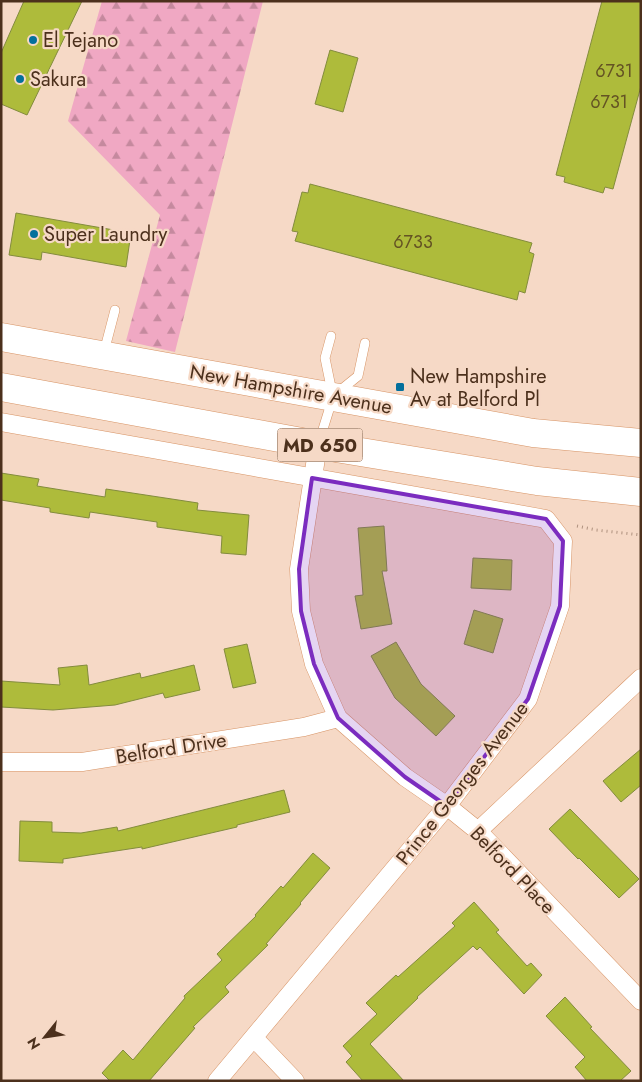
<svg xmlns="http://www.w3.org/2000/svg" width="642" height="1082" viewBox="0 0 642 1082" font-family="Jost,sans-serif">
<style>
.forest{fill:url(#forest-firs)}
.building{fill:#aebb3b;stroke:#838c3d}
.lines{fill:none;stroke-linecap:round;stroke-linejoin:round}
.lane-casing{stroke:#d79364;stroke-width:10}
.street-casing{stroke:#d79364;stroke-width:19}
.primary-casing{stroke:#d79364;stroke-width:29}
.path{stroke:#ae917e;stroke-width:3;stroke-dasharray:1 4;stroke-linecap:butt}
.lane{stroke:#fff;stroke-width:9}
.street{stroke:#fff;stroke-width:18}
.primary{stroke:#fff;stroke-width:28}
.marked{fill:#7b2cbf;fill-opacity:0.2;stroke:#7b2cbf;stroke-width:4;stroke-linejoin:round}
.poi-dot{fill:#04709c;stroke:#f6d9c6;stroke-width:2}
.labels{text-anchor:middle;stroke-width:4.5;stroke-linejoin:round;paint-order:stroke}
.number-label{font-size:18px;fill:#645324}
.shield{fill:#f6d9c6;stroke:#7f634f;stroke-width:1}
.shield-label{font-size:19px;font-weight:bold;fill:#4c301c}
.poi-label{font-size:20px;fill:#4c301c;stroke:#f6d9c6;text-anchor:start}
.street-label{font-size:20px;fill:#4c301c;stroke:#f6d9c6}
</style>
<defs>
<pattern id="forest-firs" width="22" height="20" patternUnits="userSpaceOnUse" patternTransform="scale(1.25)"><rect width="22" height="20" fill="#f0a8c3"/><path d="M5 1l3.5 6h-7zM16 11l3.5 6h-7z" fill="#c5899e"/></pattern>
</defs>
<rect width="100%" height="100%" fill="#f6d9c6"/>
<path class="forest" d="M102,1H263L175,352L126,341L160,215L68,121Z"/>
<g class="building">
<path d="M24,1H82L27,115L1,104V53Z"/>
<path d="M602,1H641V86L613,189L605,187L603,193L564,182L565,177L556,175Z"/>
<path d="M330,50L358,58L343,112L315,104Z"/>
<path d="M310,184L532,243L529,252L534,254L525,293L519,291L517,300L295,241L298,232L292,231L302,192L308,193Z"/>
<path d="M16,213L131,233L126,267L42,252L41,260L9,255Z"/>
<path d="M1,473L39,479L37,486L105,497L106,489L198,503L197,510L249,515L246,555L221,553L222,536L157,527V522L90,512L89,518L50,512V508L1,500Z"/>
<path d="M384,526L387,571H382L392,624L361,629L355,596L363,595L358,528Z"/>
<path d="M473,558L512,560L511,590L471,588Z"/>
<path d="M474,610L503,619L493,653L464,644Z"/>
<path d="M396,642L421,684L455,716L436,736L395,698L371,656Z"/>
<path d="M247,644L256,683L233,688L224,649Z"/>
<path d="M87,665L89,685L140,673L141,678L194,665L200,690L165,698L163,693L115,705L53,710L1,707V681L60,685L58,668Z"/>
<path d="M641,749V785L621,802L603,781Z"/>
<path d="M284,790L290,812L237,825V827L142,849V847L63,859V863L19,861L20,821L52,822V832L81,833L117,827L118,831Z"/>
<path d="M570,809L639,879L619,898L579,858L578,859L549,829Z"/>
<path d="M313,853L330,868L300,903L301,904L266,944L268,945L225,987L229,992L193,1027L195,1028L149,1081H110L102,1073L123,1050L133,1060L185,998L184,996L222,960L217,954L256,916L255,915L281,886L283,888Z"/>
<path d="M474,902L499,930L496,932L527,966L531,963L542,975L524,994L480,947L477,950L473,946L417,997L418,998L370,1044L404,1081H363L346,1062L352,1056L343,1046L377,1014L366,1003L396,975L398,977L455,926L452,923Z"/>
<path d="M565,997L592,1027L590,1028L631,1071L620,1081H587L575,1067L585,1057L546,1016Z"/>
</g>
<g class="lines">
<g class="lane-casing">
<g id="lane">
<path d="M104,352L115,310"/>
<path d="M337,393L358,376L365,343"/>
<path d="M319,442L333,397L325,358L331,336"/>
</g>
</g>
<g class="street-casing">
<g id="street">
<path d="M1,422L546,519L563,541L560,606L528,699L447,806L217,1081"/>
<path d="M318,445L299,569L301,611L314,664L338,718L405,777L447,806L478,831L641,1001"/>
<path d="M1,762H82L304,727L338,718"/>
<path d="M478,831L641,678"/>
<path d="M254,1038L295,1081"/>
</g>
</g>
<g class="primary-casing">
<g id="primary">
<path d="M1,337L533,433L641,443"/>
<path d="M1,387L318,445L537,481L641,492"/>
</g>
</g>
<path class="path" d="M577,526L596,530L641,535"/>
<use href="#lane" class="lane"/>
<use href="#street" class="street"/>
<use href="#primary" class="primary"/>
</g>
<path class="marked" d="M312,478L546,519L563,541L560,606L528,699L447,806L405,777L338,718L314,664L301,611L299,569Z"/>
<g class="poi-dot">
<circle cx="33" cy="40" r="5"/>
<circle cx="20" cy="79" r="5"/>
<circle cx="34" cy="234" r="5"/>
<rect x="395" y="382" width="10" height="10" rx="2.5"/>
</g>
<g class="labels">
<g class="number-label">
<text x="614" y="77">6731</text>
<text x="609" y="108">6731</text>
<text x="413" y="248">6733</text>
</g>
<rect class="shield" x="277.5" y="428.5" width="85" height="33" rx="4"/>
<g class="shield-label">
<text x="320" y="452">MD 650</text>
</g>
<g class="poi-label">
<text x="43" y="47">El Tejano</text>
<text x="30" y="86">Sakura</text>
<text x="44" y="241">Super Laundry</text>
<text x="410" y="383">New Hampshire<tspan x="410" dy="23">Av at Belford Pl</tspan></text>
</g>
<g class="street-label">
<text transform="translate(291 389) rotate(10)" y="7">New Hampshire Avenue</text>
<text transform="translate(171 748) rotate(-9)" y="7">Belford Drive</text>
<text transform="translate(462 783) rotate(-52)" y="7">Prince Georges Avenue</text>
<text transform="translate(513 870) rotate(46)" y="7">Belford Place</text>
</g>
</g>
<rect width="642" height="1082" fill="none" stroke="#4c301c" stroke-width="5"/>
<g transform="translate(45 1037) rotate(240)" stroke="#f6d9c6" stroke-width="4" paint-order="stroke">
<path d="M0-4L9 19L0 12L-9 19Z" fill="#4c301c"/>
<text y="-8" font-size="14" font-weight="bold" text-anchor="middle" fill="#4c301c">N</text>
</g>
</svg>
